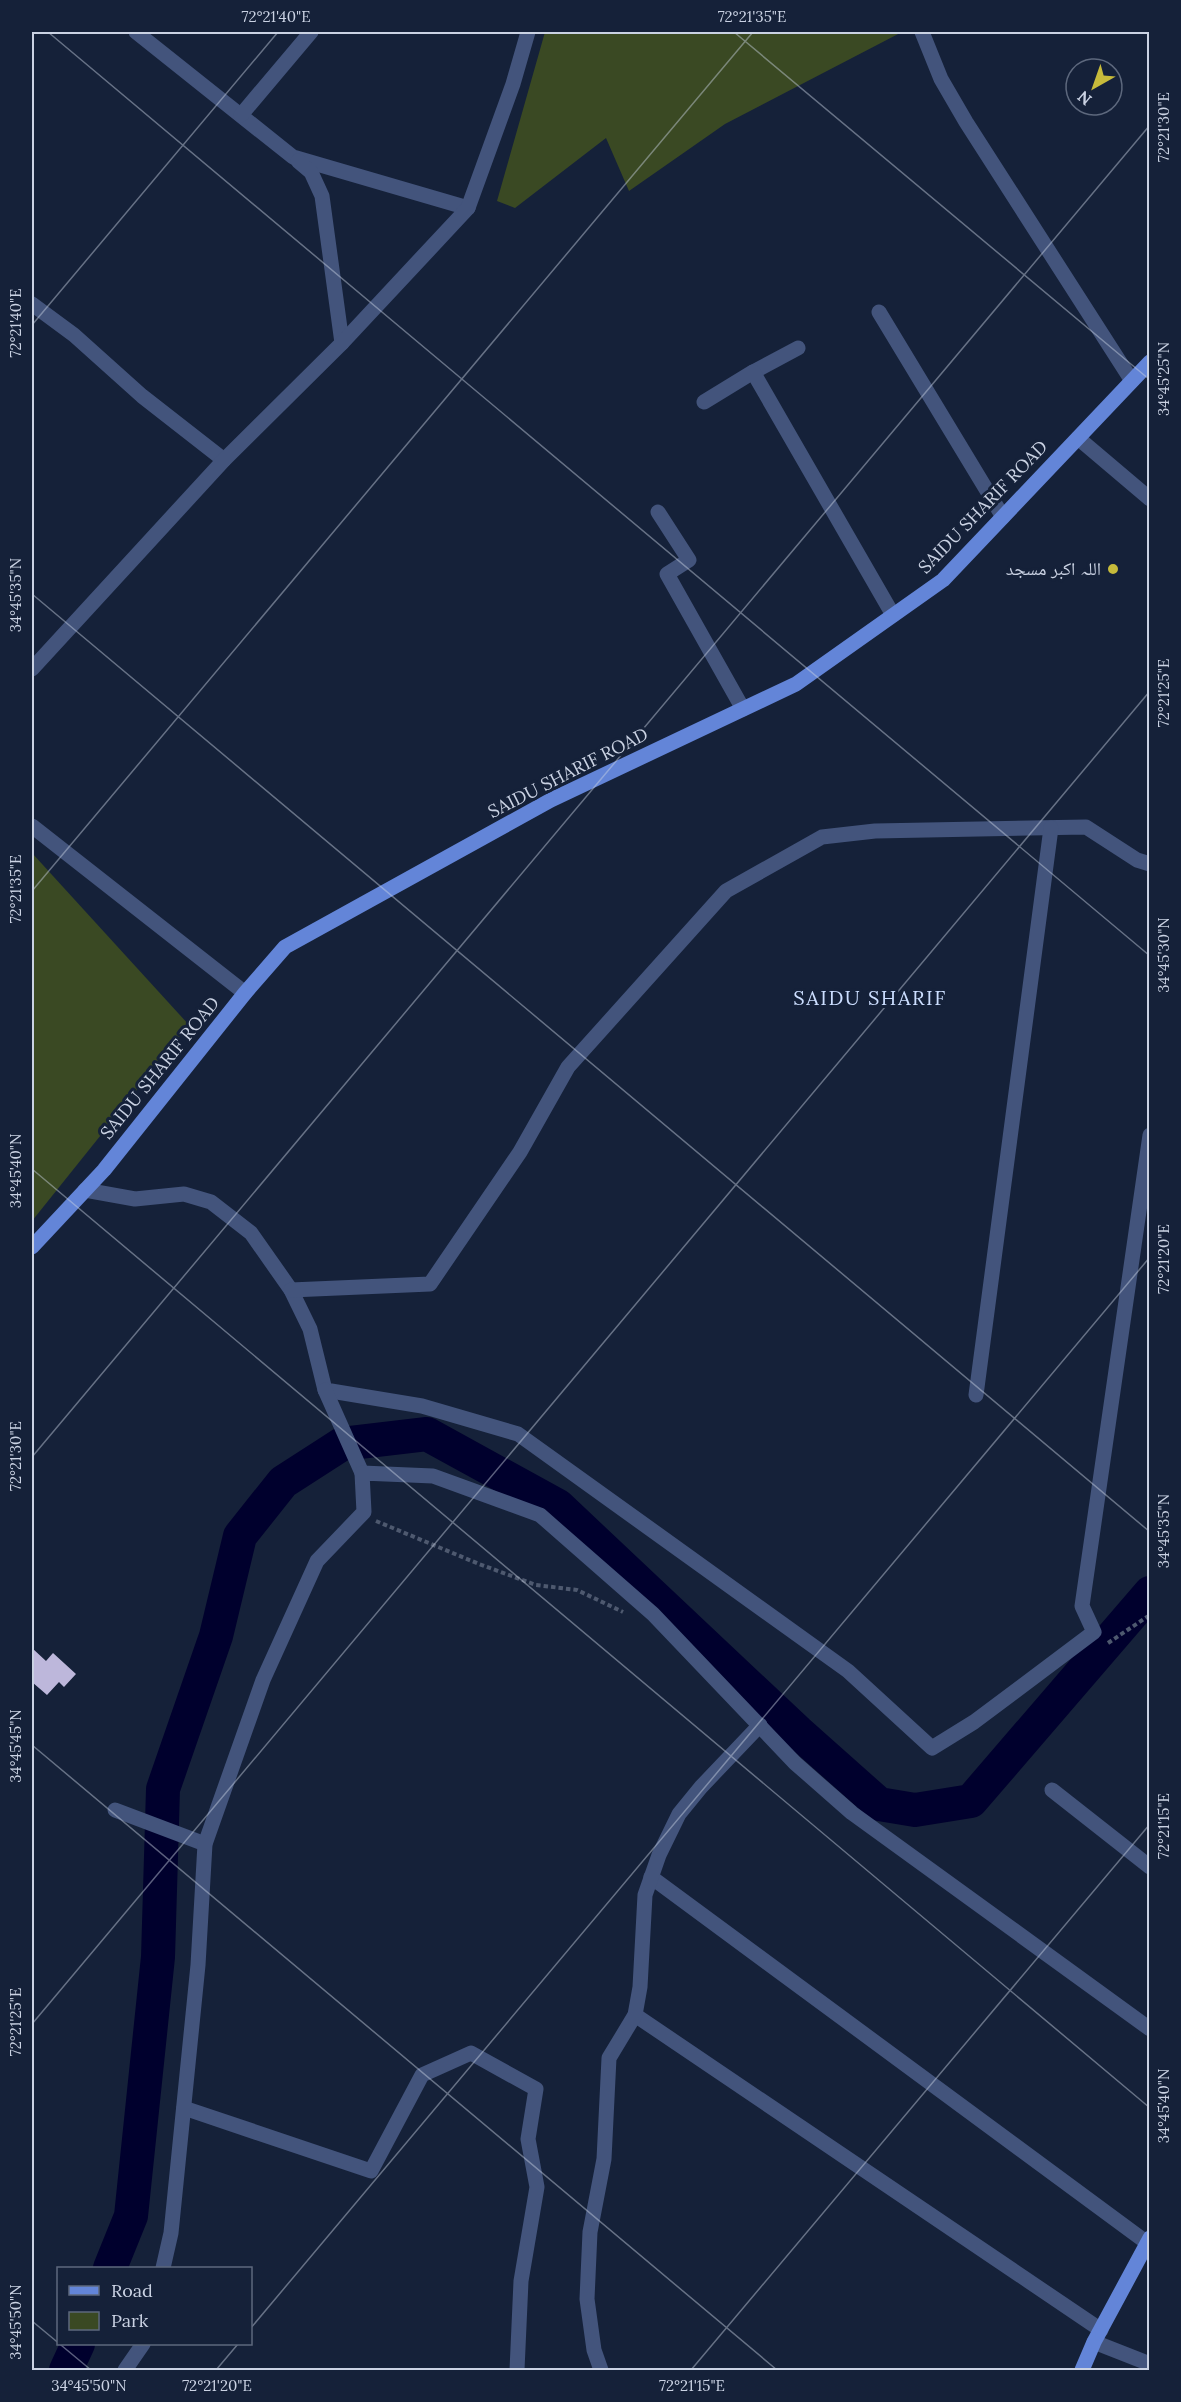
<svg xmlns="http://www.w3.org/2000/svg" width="1181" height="2402" viewBox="0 0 1181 2402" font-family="Lora,'Noto Naskh Arabic',serif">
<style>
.green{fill:#3a4923}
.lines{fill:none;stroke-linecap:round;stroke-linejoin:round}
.river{stroke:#00002d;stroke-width:34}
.building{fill:#bdb7db}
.path{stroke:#4e596f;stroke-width:4;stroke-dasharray:4.5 3;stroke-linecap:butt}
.minor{stroke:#43547c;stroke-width:15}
.major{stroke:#6385d8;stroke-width:15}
.ticks{fill:none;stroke:#cad2e3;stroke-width:1.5;stroke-opacity:0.45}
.poi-dot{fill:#c7bb3b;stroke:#152139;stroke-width:2}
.labels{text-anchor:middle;stroke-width:6;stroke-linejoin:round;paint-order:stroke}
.street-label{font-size:18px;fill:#cad2e3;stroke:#152139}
.poi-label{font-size:18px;fill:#cad2e3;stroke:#152139;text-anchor:end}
.neighbourhood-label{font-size:20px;letter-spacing:1.5px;fill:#ccdeff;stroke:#152139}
.neatline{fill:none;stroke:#cad2e3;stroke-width:2}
.ticks-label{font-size:15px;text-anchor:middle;fill:#cad2e3}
</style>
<rect width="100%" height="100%" fill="#152139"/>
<g class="green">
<path d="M545,32H902L725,124L629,191L606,138L515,208L497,201Z"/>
<path d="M32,853L189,1025L32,1221Z"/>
</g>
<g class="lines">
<g class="river">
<path d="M110,2268L131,2216L158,1957L163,1789L216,1636L240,1536L283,1482L342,1444L427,1434L558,1506L798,1732L879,1804L915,1810L971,1801L1150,1593"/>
<path d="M66,2370L78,2344"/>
</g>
</g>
<path class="building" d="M32,1648L46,1661L53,1653L76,1674L64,1687L59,1682L47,1695L32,1682Z"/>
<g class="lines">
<g class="path">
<path d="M376,1521L479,1564L536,1585L577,1590L623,1612"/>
<path d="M1108,1643L1150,1615"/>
</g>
<g class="minor">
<path d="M136,32L293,157L468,208"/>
<path d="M922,32L941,79L966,122L1132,381"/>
<path d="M241,115L311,32"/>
<path d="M298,161L311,172L322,196L342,343"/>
<path d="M32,304L74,335L142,396L224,460"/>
<path d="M879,312L1003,517"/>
<path d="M753,372L798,348"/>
<path d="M704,402L753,372L893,615"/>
<path d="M1078,438L1150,499"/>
<path d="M658,512L689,560L667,574L743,709"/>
<path d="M32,669L224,460L342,343L468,208L513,84L528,32"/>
<path d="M32,826L245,993"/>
<path d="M85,1190L135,1199L184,1194L211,1202L251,1233L291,1290L310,1329L325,1390L422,1406L518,1434L848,1671L932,1748L974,1722L1094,1632L1082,1606L1150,1135"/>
<path d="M291,1290L430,1284L520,1152L568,1067L726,891L822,837L875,831L1086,827L1137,860L1150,864"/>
<path d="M325,1390L362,1473"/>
<path d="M976,1395L1051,828"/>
<path d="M1052,1790L1150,1867"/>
<path d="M115,1810L205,1844"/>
<path d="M651,1877L1146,2242"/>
<path d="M635,2015L1101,2330"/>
<path d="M184,2108L371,2171L422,2075L471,2053L536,2089L528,2139L537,2187L521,2281L517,2370"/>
<path d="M163,2268L171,2233L198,1965L205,1844L263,1680L317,1561L364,1512L362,1473L433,1476L540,1515L653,1614L795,1763L852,1813L1150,2029"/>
<path d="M1094,2342L1150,2364"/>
<path d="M125,2370L143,2344"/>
<path d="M601,2370L594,2350L587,2299L590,2232L604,2159L609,2058L635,2015L640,1987L645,1895L659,1855L679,1814L701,1787L760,1725"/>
</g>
<g class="major">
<path d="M32,1247L104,1170L245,993L285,947L551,800L796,684L943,580L1150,362"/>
<path d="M1082,2370L1094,2342L1150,2238"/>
</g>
</g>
<path class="ticks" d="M48,32L1150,956M734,32L1150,380M32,325L278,32M32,594L1150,1532M32,891L753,32M32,1169L1150,2108M32,1457L1150,125M32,1745L777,2370M32,2024L1150,691M32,2321L91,2370M250,2329L1150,1257M216,2370L238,2344M691,2370L1150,1824"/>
<circle class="poi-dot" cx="1113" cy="569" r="6"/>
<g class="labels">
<g class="street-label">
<text transform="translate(983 507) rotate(-46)" y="6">SAIDU SHARIF ROAD</text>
<text transform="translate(568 773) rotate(-27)" y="6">SAIDU SHARIF ROAD</text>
<text transform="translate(160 1068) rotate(-51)" y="6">SAIDU SHARIF ROAD</text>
</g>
<g class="poi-label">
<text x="1101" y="575">اللہ اکبر مسجد</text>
</g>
<g class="neighbourhood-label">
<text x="870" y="1005">SAIDU SHARIF</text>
</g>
</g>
<rect width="1181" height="2402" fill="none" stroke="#152139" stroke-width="66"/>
<rect x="57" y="2267" width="195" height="78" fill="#152139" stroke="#5d687d" stroke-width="1.5"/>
<rect x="69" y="2286" width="30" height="9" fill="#6385d8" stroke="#5d687d" stroke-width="1.5"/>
<text x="111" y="2297" font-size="18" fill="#cad2e3">Road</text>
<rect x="69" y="2312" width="30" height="18" fill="#3a4923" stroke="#5d687d" stroke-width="1.5"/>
<text x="111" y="2327" font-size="18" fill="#cad2e3">Park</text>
<g transform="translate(1094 87) rotate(220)"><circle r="28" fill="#152139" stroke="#5d687d" stroke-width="1.5"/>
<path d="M0-4.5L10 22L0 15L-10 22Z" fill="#c7bb3b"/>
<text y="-9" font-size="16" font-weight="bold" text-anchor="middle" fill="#cad2e3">N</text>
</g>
<rect x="33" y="33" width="1115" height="2336" class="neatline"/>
<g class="ticks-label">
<text x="276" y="22">72°21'40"E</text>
<text x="752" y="22">72°21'35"E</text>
<text transform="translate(1164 127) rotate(-90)" y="5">72°21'30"E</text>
<text transform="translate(16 323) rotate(-90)" y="5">72°21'40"E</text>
<text transform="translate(1164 379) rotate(-90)" y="5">34°45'25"N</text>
<text transform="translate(16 595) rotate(-90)" y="5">34°45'35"N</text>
<text transform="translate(1164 693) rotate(-90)" y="5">72°21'25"E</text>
<text transform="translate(16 889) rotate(-90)" y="5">72°21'35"E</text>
<text transform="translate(1164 955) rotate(-90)" y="5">34°45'30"N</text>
<text transform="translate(16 1171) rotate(-90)" y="5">34°45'40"N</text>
<text transform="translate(1164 1259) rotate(-90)" y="5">72°21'20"E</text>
<text transform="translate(16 1456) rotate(-90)" y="5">72°21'30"E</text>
<text transform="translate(1164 1531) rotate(-90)" y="5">34°45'35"N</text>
<text transform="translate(16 1746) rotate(-90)" y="5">34°45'45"N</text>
<text transform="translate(1164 1826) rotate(-90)" y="5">72°21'15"E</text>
<text transform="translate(16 2022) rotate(-90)" y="5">72°21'25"E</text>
<text transform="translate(1164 2106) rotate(-90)" y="5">34°45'40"N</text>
<text transform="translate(16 2322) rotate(-90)" y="5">34°45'50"N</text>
<text x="89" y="2391">34°45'50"N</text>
<text x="217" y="2391">72°21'20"E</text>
<text x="692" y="2391">72°21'15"E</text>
</g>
</svg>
